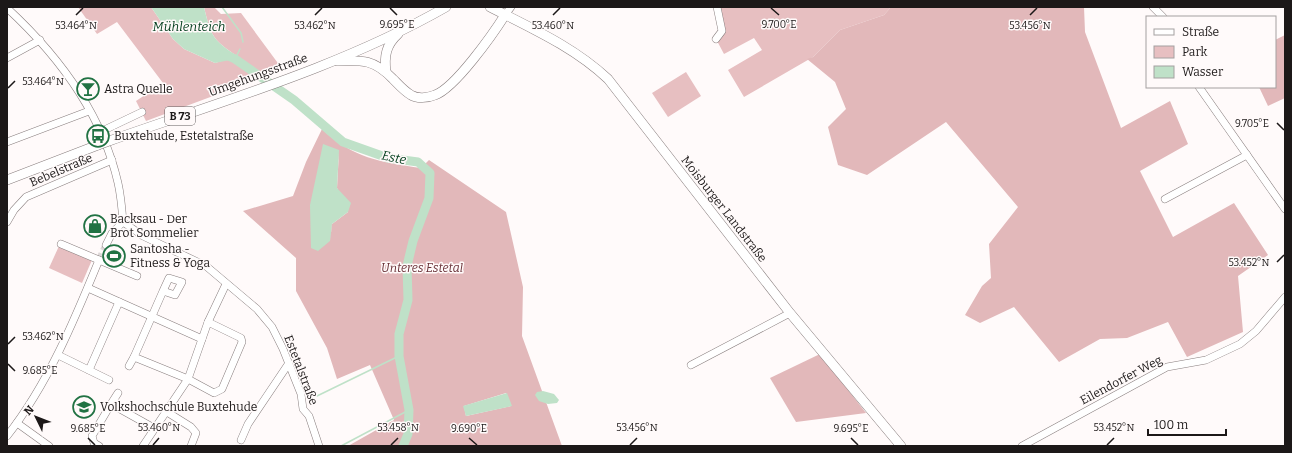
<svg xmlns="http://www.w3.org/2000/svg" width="1292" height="453" viewBox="0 0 1292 453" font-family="Bitter,serif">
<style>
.green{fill:#e7bfc1}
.forest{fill:#e2b8ba;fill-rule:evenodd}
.water{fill:#bfe1c8}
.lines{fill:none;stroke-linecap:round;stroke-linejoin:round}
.stream{stroke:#bfe1c8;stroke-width:1.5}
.river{stroke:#bfe1c8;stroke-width:9}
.minor-tunnel{stroke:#ddd8d8;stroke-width:7;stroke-dasharray:7 3.5;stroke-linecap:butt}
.minor-casing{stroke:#887e7e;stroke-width:8}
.major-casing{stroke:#887e7e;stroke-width:10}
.minor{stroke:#fff;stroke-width:7}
.major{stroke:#fff;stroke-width:9}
.major-bridge-casing{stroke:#887e7e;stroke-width:10;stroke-linecap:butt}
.major-bridge{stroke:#fff;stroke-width:9}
.ticks{fill:none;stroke:#1c1818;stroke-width:1.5}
.labels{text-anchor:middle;stroke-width:3;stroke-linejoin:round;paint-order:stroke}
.shield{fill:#fffafa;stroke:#605c5c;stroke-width:1}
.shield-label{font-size:11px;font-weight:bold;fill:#1c1818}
.street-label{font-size:12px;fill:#1c1818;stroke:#fffafa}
.poi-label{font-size:12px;fill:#1c1818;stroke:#fffafa;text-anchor:start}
.park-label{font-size:12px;font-style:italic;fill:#693138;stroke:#fffafa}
.water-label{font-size:13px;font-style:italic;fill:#0b4424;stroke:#fffafa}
.ticks-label{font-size:10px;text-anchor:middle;fill:#1c1818;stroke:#fffafa;stroke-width:3;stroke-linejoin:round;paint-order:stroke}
</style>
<rect width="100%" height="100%" fill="#fffafa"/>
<g class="green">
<path d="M78,7H151L173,39L184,49L215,63L237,56C212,39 211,36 204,7H214L221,14L241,13L283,70L146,121L136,101L163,83L117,22L97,34Z"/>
<path d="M720,7H891L884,15L840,30L813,57L744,97L728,70L762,50L754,38L724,54L716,39L722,31Z"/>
<path d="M686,72L701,96L668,117L652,93Z"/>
<path d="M59,246L92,260L82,283L49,268Z"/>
</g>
<g class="forest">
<path d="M891,7H1084L1085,32L1121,128L1170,101L1188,144L1140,171L1173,237L1234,203L1268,255L1238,276L1243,332L1187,357L1168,322L1127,338L1100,339L1059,362L1014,307L980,323L965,315L982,286L991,278L989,244L1018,207L946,122L867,175L838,165L828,127L846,109L835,82L807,59L813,57L840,30L884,15Z"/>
<path d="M1285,35V98L1268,106L1259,87H1275V40Z"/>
<path d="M322,129C353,158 380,162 421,168L429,160L506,212L523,287L522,336L562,446H348L394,420L370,365L337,379L327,348L296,291V258L243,211L293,196L306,162ZM339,151L337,188L348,212L332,224L330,241ZM506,393L511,406L466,416L464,406Z"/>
<path d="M820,354L866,413L796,422L770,378Z"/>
</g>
<g class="water">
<path d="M151,7H204C211,36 212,39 237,56L235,59L215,63L184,49L173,39Z"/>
<path d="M323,144L339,150L337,188L351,203L348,212L332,224L330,241L318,251L311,248L310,205Z"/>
<path d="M543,391L554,394L559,400L557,403L548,404L539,401L535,395L537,392Z"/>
<path d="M507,393L512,406L466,416L463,406Z"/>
</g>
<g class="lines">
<g class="stream">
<path d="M222,7L241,33L243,42"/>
<path d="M235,59L240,49"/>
<path d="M317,396L399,356"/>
<path d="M341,446L409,410"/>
</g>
<path class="river" d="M224,54L235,59L294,100L343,142L388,158L418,162L430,173L429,198L413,241L407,266L408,300L399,334V356L409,410L408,434L403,446"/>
<path class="minor-tunnel" d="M99,260L106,245"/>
<g class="minor-casing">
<g id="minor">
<path d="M1153,7L1163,17"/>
<path d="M7,8C59,56 102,113 118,183C121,196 122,209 123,222"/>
<path d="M505,15L511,7"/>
<path d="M716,39L722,31L717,7"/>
<path d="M7,58L40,40"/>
<path d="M1199,87L1285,209"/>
<path d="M100,132L142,112"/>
<path d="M7,142L89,111"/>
<path d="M1165,199L1247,155"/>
<path d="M7,222L14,210L26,197L112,160"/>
<path d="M123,222L143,236L206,266L257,309L272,327L283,349L301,394L303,409L309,416L319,446"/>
<path d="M61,244L137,276"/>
<path d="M106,245L112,233L123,222"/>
<path d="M88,288L202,339"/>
<path d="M163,291L169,278L182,282L175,295L163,291L134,357L188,379L214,393L222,389L242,342L241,338L208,322"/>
<path d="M58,355L109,380"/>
<path d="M691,365L790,313"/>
<path d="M129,366L134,357"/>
<path d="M89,370L119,302"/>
<path d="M111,404L118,393"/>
<path d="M167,412L191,427L196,433L191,446"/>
<path d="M17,423L49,446"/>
<path d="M7,436C48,384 74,321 99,260"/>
<path d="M241,440L248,424L289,363"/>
<path d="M99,446L94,443L92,436L111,404L154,428"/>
<path d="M143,446L188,379L208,322L226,284"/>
<path d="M1022,446L1167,367L1206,360L1240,344L1256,331L1285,297"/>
</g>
</g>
<g class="major-casing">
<g id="major">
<path d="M490,7C531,28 574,47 608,79L790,313L901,446"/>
<path d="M337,61C362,60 374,59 393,79C398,84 404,91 411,95C417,99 428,98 435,95C455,88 493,34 505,15"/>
<path d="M386,72C384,56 386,45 398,34"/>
<path d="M109,141C222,101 341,67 446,7"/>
<path d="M7,180L98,145"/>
</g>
</g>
<use href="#minor" class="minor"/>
<use href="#major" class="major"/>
<g class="major-bridge-casing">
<path id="major-bridge" d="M98,145L109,141"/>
</g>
<use href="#major-bridge" class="major-bridge"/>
</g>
<path class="ticks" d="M390,8L397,15M771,8L779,15M76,15L83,8M315,15L322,8M553,15L560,8M1030,15L1037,8M8,88L15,81M1277,123L1284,130M1277,262L1284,255M8,344L15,337M8,364L15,371M88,438L95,445M469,438L477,445M851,438L858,445M153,445L159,438M391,445L398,438M630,445L637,438M1107,445L1114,438"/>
<defs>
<g id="bar-ring" transform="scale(1.15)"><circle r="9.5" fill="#fffafa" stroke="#217243" stroke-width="1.5"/><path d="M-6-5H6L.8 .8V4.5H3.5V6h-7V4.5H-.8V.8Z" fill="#217243"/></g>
<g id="bus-ring" transform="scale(1.15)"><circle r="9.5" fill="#fffafa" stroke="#217243" stroke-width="1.5"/><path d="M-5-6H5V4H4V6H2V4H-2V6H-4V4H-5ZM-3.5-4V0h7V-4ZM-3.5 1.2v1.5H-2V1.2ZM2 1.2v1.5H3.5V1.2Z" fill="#217243"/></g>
<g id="shop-ring" transform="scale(1.15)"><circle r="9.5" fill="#fffafa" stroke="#217243" stroke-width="1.5"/><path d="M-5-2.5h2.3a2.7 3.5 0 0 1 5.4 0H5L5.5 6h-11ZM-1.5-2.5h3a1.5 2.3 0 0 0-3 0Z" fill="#217243"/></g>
<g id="stadium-ring" transform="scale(1.15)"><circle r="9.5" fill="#fffafa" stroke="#217243" stroke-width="1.5"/><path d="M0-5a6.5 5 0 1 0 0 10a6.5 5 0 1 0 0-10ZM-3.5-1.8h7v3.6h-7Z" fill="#217243"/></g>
<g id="university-ring" transform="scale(1.15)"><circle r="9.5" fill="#fffafa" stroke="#217243" stroke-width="1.5"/><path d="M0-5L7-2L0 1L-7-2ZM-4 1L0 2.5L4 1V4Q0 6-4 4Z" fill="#217243"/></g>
</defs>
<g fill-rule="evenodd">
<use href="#bar-ring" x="88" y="89"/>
<use href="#bus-ring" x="98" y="136"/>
<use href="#shop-ring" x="95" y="226"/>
<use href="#stadium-ring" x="114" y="256"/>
<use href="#university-ring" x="84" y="407"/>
</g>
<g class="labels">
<rect class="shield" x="165" y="107" width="30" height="18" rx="3"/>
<g class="shield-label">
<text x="180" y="120">B 73</text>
</g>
<g class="street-label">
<text transform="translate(258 75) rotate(-20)" y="4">Umgehungsstraße</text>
<text transform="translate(61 170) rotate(-23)" y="4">Bebelstraße</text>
<text transform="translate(724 209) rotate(52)" y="4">Moisburger Landstraße</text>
<text transform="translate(301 370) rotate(69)" y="4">Estetalstraße</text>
<text transform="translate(1121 380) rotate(-28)" y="4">Eilendorfer Weg</text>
</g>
<g class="poi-label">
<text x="104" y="93">Astra Quelle</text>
<text x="114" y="140">Buxtehude, Estetalstraße</text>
<text x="110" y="223">Backsau - Der<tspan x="110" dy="14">Brot Sommelier</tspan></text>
<text x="130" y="253">Santosha -<tspan x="130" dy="14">Fitness &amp; Yoga</tspan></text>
<text x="100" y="411">Volkshochschule Buxtehude</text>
</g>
<g class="park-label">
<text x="422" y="272">Unteres Estetal</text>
</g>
<g class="water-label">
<text x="189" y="31">Mühlenteich</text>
<text transform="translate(394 157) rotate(12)" y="5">Este</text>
</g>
</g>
<g class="ticks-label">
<text x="397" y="28">9.695°E</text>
<text x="779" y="28">9.700°E</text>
<text x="76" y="29">53.464°N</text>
<text x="315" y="29">53.462°N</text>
<text x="553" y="29">53.460°N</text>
<text x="1030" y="29">53.456°N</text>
<text x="43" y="85">53.464°N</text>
<text x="1252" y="127">9.705°E</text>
<text x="1249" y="266">53.452°N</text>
<text x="43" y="340">53.462°N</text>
<text x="40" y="374">9.685°E</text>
<text x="159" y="431">53.460°N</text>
<text x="398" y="431">53.458°N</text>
<text x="637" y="431">53.456°N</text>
<text x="1114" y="431">53.452°N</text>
<text x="88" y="432">9.685°E</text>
<text x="469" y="432">9.690°E</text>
<text x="851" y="432">9.695°E</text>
</g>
<rect width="1292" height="453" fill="none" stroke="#1c1818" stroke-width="16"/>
<rect x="1146" y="16" width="130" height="72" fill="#fffafa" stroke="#a4a0a0"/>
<rect x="1154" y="29" width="20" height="6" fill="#ffffff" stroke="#a4a0a0"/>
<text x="1182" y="36" font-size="12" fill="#1c1818">Straße</text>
<rect x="1154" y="46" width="20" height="12" fill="#e7bfc1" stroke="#a4a0a0"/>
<text x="1182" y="56" font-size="12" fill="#1c1818">Park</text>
<rect x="1154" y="66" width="20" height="12" fill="#bfe1c8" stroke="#a4a0a0"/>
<text x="1182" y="76" font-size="12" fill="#1c1818">Wasser</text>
<g transform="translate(36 417) rotate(313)" stroke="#fffafa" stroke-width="3" paint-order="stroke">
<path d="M0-3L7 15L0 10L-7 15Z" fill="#1c1818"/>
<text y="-6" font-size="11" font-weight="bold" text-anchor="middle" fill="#1c1818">N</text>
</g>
<path d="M1148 429v6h78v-6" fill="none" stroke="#1c1818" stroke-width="2"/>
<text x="1154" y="429" font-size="12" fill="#1c1818" stroke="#fffafa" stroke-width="3" paint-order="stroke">100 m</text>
</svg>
